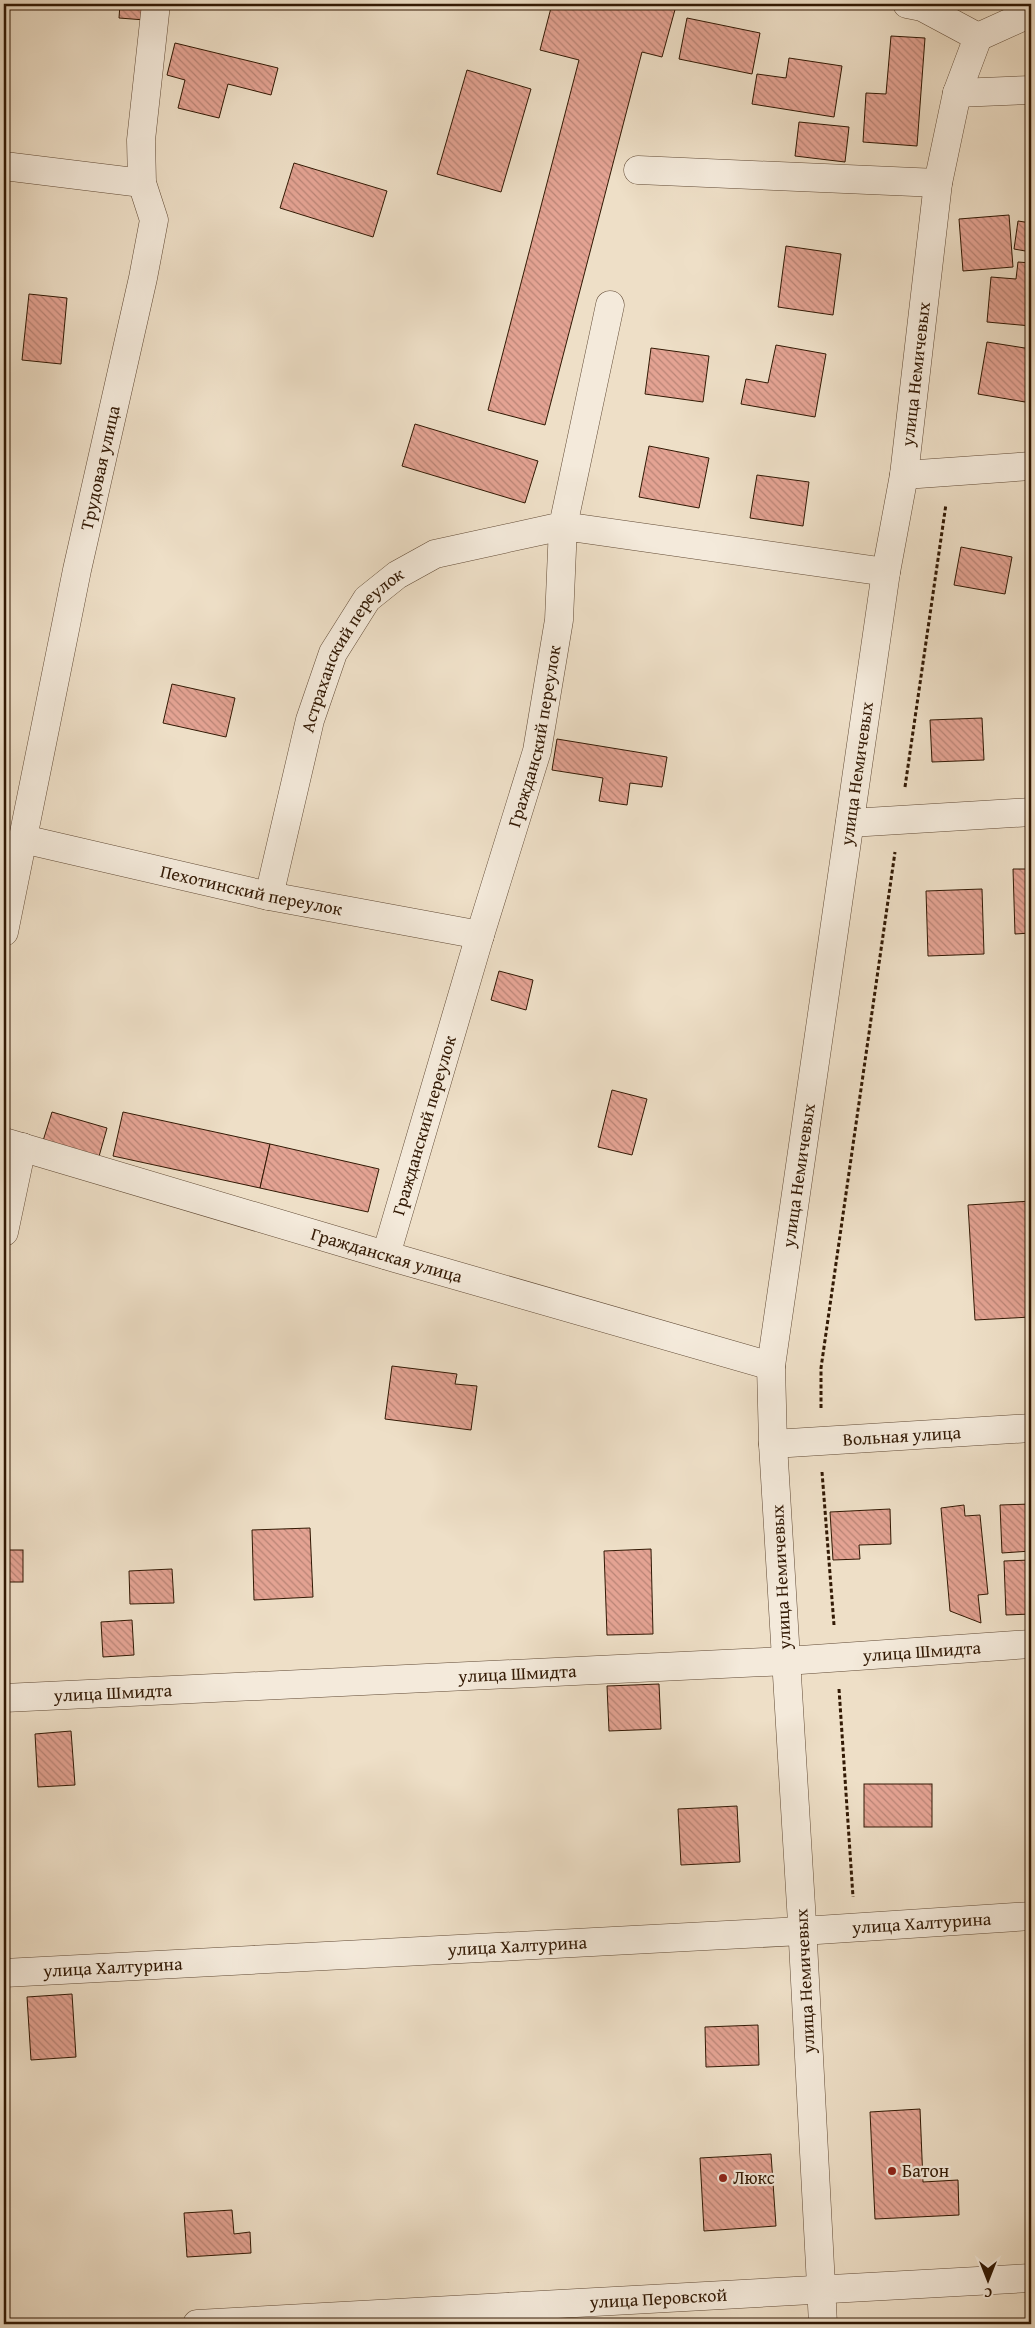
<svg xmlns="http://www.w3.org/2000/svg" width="1035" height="2328" viewBox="0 0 1035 2328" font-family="'Gentium Book Plus',serif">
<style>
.building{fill:url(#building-back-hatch);stroke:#321904}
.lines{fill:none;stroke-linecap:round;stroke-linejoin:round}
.minor-casing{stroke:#614a35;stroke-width:29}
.path{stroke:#321904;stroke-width:3;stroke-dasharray:4 2.5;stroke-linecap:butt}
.minor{stroke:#f4eadb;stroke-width:28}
.poi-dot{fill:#8f2418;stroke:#f4eadb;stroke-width:2}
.labels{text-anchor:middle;stroke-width:4.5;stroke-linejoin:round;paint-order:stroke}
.street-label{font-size:18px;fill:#321904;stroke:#f4eadb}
.poi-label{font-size:18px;fill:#321904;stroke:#f4eadb;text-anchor:start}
</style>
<defs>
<pattern id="building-back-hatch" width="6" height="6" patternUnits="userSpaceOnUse" patternTransform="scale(1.25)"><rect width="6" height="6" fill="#e4a393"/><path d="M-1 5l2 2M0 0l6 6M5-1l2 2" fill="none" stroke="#b98476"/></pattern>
</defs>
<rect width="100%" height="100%" fill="#eedfc7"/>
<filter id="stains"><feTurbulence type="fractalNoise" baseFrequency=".004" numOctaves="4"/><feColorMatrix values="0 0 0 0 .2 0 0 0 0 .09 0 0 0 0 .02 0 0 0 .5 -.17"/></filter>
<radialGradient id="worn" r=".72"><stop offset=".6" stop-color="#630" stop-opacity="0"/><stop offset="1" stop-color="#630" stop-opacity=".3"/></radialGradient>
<g class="building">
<path d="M120,4H146L145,20L119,18Z"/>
<path d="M552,4H667L676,6L662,57L642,52L545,425L488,410L579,60L540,50Z"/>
<path d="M687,18L760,33L752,74L679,59Z"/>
<path d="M891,36L925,38L917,146L863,142L866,93L886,94Z"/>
<path d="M175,43L278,68L271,95L228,84L219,118L178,108L185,80L167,75Z"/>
<path d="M789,58L842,66L834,117L752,104L757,74L786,78Z"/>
<path d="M467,70L531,89L501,192L437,174Z"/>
<path d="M799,122L849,127L845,162L795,156Z"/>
<path d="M294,163L387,191L373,237L280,208Z"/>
<path d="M1009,215L1013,267L963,271L959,219Z"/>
<path d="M1018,221L1031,223V252L1014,249Z"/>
<path d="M786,246L841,254L833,315L778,307Z"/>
<path d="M1018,262L1031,263V326L987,322L991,277L1016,279Z"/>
<path d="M29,294L67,298L61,364L22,360Z"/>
<path d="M987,342L1031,349V403L978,394Z"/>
<path d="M776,345L826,354L815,417L741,404L746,379L768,383Z"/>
<path d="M651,348L709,356L703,402L645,394Z"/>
<path d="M415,424L538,461L525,503L402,466Z"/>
<path d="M649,446L709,458L699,508L639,497Z"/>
<path d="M757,475L809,482L803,526L750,518Z"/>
<path d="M961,547L1012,557L1005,594L954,585Z"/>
<path d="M172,684L235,698L226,737L163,723Z"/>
<path d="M982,718L984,760L932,762L930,720Z"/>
<path d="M557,739L667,757L662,787L630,783L627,805L599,801L603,778L552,770Z"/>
<path d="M1013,869H1031V933L1015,934Z"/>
<path d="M982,889L984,954L928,956L926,891Z"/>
<path d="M499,971L533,980L526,1010L491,1000Z"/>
<path d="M612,1090L647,1099L632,1155L598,1147Z"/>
<path d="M52,1112L107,1128L98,1160L42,1144Z"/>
<path d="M123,1112L270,1144L260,1188L113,1156Z"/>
<path d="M270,1144L379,1169L368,1212L260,1188Z"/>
<path d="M1031,1201V1317L975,1320L968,1205Z"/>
<path d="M392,1366L457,1374L455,1384L477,1386L471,1430L385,1419Z"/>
<path d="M1031,1504V1551L1002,1553L1000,1505Z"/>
<path d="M964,1505L965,1516L980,1515L988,1594L978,1595L981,1623L950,1611L941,1508Z"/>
<path d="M890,1509L891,1544L859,1545L860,1559L833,1560L830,1512Z"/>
<path d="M310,1528L313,1597L254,1600L252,1530Z"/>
<path d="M651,1549L653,1634L607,1635L604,1551Z"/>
<rect x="4" y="1550" width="19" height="32"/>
<path d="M1031,1560V1614L1006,1615L1004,1561Z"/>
<path d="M172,1569L174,1603L130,1604L129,1571Z"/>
<path d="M132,1620L134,1655L103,1657L101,1622Z"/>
<path d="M659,1684L661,1729L609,1731L607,1686Z"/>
<path d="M71,1731L75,1785L38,1787L35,1734Z"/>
<rect x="864" y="1784" width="68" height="43"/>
<path d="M737,1806L740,1862L681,1865L678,1809Z"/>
<path d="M72,1994L76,2057L31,2060L27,1997Z"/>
<path d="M758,2025L759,2065L706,2067L705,2027Z"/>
<path d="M920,2109L923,2182L958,2180L959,2215L875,2219L870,2112Z"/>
<path d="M771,2154L776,2226L704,2231L700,2158Z"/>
<path d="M232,2210L234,2234L250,2232L251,2253L187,2257L184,2213Z"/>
</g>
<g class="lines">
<g class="minor-casing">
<g id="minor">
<path d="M907,4L922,7L978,37"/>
<path d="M978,37L1031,13"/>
<path d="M957,93L1031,90"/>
<path d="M4,166L142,183"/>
<path d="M638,170L938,183"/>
<path d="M904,475L1031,466"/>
<path d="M850,823L1031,812"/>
<path id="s1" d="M23,839L269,896L480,935"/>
<path id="s2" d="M269,896L310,720L333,653L367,599L397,575L435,554L563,526L610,305"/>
<path id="s3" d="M4,932L77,570L143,278L154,220L142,183L141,140L156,4"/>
<path id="s4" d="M4,1142L395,1258L771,1366"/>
<path d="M4,1232L22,1147"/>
<path id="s5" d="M386,1255L480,935L537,751L559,620L563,526L886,572"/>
<path id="s6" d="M773,1444L1031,1428"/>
<path id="s7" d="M4,1698L786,1661L1031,1644"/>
<path id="s8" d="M4,1973L802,1931L1031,1916"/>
<path id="s9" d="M197,2324L1031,2278"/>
<path id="s10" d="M823,2324L802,1923L773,1444L771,1366L886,572L904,475L938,183L957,93L978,37"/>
</g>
</g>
<g class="path">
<path d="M905,787L946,504"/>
<path d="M821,1408V1368L895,852"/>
<path d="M822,1472L834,1625"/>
<path d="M839,1689L853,1897"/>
</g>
<use href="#minor" class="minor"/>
</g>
<g class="poi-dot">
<circle cx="892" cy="2171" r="5"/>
<circle cx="723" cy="2178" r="5"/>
</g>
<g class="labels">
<g class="street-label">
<text dy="6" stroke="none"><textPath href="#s10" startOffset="1962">улица Немичевых</textPath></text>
<text dy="6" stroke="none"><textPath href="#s3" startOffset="474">Трудовая улица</textPath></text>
<text dy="6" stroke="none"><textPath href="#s2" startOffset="264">Астраханский переулок</textPath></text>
<text dy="6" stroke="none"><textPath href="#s5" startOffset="540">Гражданский переулок</textPath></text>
<text dy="6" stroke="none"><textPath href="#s10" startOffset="1558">улица Немичевых</textPath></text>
<text dy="6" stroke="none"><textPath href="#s1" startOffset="234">Пехотинский переулок</textPath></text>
<text dy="6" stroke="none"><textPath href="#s5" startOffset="135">Гражданский переулок</textPath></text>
<text dy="6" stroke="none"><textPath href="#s10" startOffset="1152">улица Немичевых</textPath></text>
<text dy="6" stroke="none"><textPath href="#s4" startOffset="399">Гражданская улица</textPath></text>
<text dy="6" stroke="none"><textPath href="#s6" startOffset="129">Вольная улица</textPath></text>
<text transform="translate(781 1577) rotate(-93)" y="6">улица Немичевых</text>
<text dy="6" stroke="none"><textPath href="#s7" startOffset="919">улица Шмидта</textPath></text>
<text dy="6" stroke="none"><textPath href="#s7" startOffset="514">улица Шмидта</textPath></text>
<text dy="6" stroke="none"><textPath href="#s7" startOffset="109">улица Шмидта</textPath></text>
<text dy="6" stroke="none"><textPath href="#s8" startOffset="919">улица Халтурина</textPath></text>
<text dy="6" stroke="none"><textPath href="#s8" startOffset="514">улица Халтурина</textPath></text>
<text dy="6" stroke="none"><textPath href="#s8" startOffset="109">улица Халтурина</textPath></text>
<text transform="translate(805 1981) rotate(-93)" y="6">улица Немичевых</text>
<text dy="6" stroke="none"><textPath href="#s9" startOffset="462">улица Перовской</textPath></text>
</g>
<g class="poi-label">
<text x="902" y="2177">Батон</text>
<text x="733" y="2184">Люкс</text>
</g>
</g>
<rect width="1035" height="2328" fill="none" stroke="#eedfc7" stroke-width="20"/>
<rect x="5" y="5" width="1025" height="2318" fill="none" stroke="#321904" stroke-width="2.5"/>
<rect x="10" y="10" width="1015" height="2308" fill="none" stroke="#321904"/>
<g transform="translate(988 2280) rotate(180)" stroke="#f4eadb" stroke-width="4" paint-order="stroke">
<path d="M0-4L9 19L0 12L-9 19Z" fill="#321904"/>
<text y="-8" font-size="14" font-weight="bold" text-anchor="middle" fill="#321904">С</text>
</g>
<rect width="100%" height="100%" filter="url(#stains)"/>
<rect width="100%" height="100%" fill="url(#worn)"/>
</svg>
